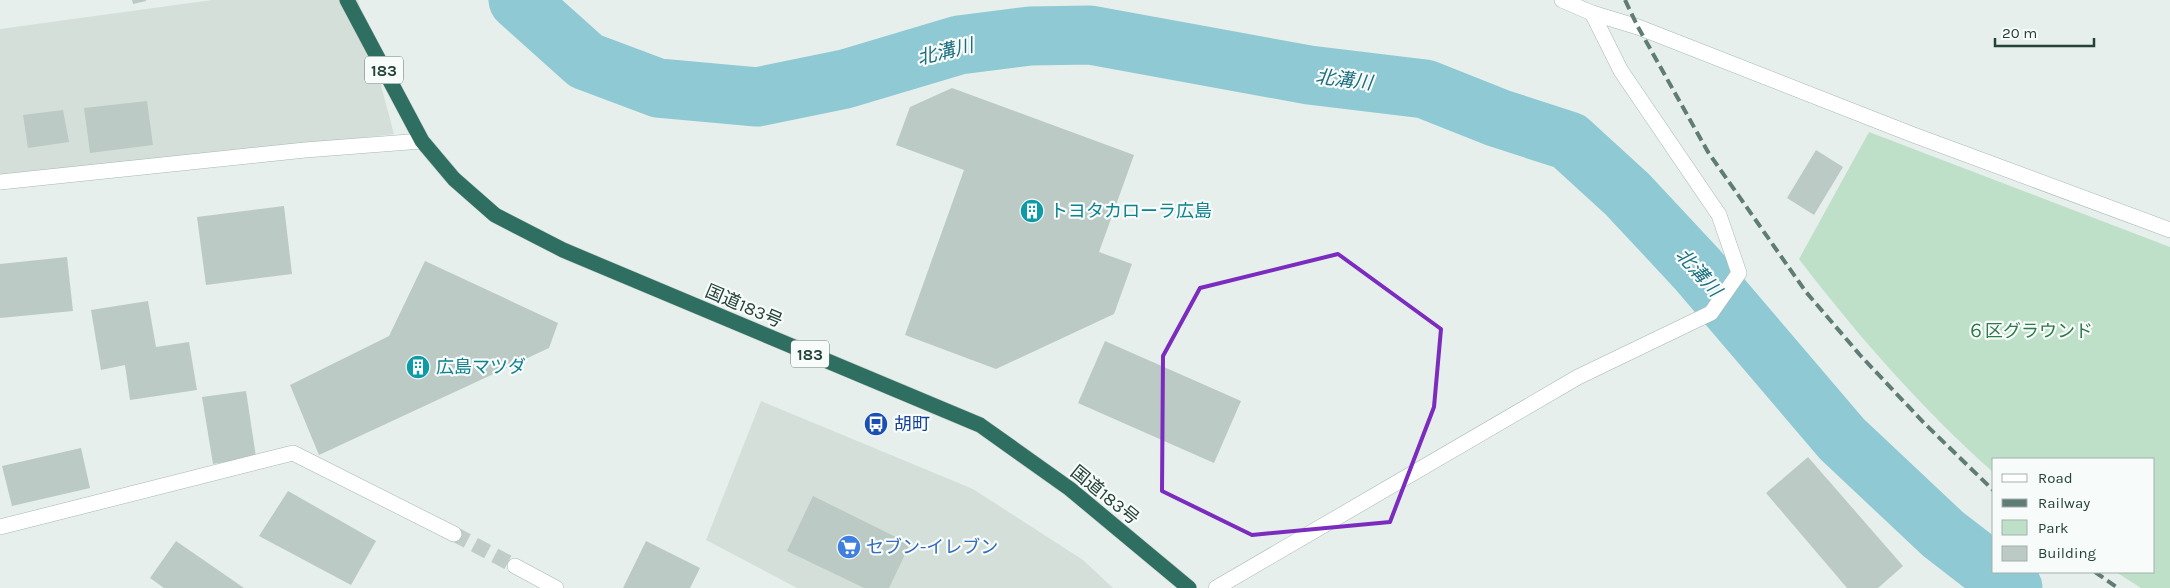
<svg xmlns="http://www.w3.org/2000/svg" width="2170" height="588" viewBox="0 0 2170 588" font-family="Karla,'Noto Sans JP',sans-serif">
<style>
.built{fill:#d4dfda}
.green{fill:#bfe0c8}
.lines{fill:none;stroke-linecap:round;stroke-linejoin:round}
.river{stroke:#8ec9d4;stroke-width:59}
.building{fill:#bbcac4}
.minor-tunnel{stroke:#bfccc8;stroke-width:15;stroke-dasharray:15 8;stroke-linecap:butt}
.minor-casing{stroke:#a8b8b2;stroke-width:16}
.highway-casing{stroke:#c2cac8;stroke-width:16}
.minor{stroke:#fff;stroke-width:15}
.highway{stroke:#2f6f62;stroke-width:15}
.rail{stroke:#5f7d75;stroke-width:4;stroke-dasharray:10 5;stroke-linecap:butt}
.marked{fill:none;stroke:#7b2cbf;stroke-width:4;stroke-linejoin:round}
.labels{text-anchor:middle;stroke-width:4.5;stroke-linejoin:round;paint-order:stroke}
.shield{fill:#f7fbf9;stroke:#637a73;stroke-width:1}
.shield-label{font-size:16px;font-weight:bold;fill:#24423a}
.culture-label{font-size:18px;fill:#0d838f;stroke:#f7fbf9;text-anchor:start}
.street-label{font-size:18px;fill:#24423a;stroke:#f7fbf9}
.park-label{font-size:18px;fill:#2d7a4b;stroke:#f7fbf9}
.transit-label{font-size:18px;fill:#164399;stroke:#f7fbf9;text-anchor:start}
.shop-label{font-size:18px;fill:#366cbe;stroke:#f7fbf9;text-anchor:start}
.water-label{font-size:19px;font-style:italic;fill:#1c6f80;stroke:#f7fbf9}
</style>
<rect width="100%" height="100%" fill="#e6efeb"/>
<g class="built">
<path d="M212,0H358L394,134L0,180V29Z"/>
<path d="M761,401L973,489L1083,560L1113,588H797L706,540Z"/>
</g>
<path class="green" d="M1869,132L2170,247V588H2141L2116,572H2154V459H1994V473C1921,408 1858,336 1799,259Z"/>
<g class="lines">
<path class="river" d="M518,0L586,61L658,88L757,97L845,79L959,45L1030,36L1090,35L1309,75L1425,89L1498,118L1569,141L1627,194L1697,269L1842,439L1943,534L2013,588"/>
</g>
<g class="building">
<path d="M132,0H146V1L133,4Z"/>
<path d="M952,88L1134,155L1099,252L1132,264L1114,314L996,369L905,335L964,170L896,145L910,107Z"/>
<path d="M147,101L153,145L90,153L84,108Z"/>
<path d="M63,110L69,142L28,148L23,115Z"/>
<path d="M1816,150L1843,167L1814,215L1787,198Z"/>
<path d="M284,206L292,274L206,285L197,217Z"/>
<path d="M67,257L73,311L0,318V264Z"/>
<path d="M425,261L558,323L549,348L319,455L290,385L389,336Z"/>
<path d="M148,301L156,347L189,342L197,390L130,400L125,365L101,370L91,310Z"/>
<path d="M1105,341L1241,401L1214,463L1078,403Z"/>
<path d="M246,391L256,457L213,464L202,397Z"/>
<path d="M81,448L90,488L12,506L2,466Z"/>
<path d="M1808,457L1903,566L1878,588H1847L1766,493Z"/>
<path d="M288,491L376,541L351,585L259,536Z"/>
<path d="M813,496L910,544L889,588H864L787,551Z"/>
<path d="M176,541L244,588H164L150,578Z"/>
<path d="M646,541L700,568L690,588H623Z"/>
</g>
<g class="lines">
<path class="minor-tunnel" d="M454,534L515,566"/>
<g class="minor-casing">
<g id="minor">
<path d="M1562,0L1592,13L1638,27L1911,134L2170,230"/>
<path d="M0,182L305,150L422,141"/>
<path d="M0,527L293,453L454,534"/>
<path d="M515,566L556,588"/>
<path d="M1216,588L1578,377L1711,313L1739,273L1719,215L1621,71L1592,13"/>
</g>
</g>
<g class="highway-casing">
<path id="highway" d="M347,0L422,141L454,179L495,215L563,250L980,425L1070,489L1189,588"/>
</g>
<use href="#minor" class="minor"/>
<use href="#highway" class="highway"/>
<g class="rail">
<path d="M1625,0L1638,27L1708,152L1806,292L1860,355L1924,423L1994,491"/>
<path d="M2095,572L2118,588"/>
</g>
</g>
<path class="marked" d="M1338,254L1441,329L1434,407L1390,522L1252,535L1162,491L1163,356L1200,288Z"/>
<defs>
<g id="building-disc" transform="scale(1.25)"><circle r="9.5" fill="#0f9aa8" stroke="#f7fbf9"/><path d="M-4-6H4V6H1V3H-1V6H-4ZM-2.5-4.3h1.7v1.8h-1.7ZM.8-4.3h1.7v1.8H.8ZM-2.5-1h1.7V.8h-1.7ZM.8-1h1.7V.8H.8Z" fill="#fff"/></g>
<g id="bus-disc" transform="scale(1.25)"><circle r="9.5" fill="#1a4fb4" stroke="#f7fbf9"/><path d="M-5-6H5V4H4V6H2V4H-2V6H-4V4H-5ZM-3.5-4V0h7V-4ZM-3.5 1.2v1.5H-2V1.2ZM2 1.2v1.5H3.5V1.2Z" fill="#fff"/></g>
<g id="supermarket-disc" transform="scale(1.25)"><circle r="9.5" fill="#3f7fe0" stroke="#f7fbf9"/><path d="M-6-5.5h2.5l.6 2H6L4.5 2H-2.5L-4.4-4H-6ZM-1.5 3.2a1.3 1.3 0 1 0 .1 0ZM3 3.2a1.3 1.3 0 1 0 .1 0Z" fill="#fff"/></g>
</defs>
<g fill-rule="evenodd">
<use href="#building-disc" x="1032" y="211"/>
<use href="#building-disc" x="418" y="367"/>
<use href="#bus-disc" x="876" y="424"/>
<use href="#supermarket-disc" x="849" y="547"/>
</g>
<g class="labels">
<g class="shield">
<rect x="365" y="56.5" width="38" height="27" rx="4"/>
<rect x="791" y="340.5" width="38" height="27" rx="4"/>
</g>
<g class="shield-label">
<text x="384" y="76">183</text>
<text x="810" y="360">183</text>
</g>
<g class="culture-label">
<text x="1050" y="217">トヨタカローラ広島</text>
<text x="436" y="373">広島マツダ</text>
</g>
<g class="street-label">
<text transform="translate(744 306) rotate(23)" y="6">国道183号</text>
<text transform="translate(1105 495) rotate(39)" y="6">国道183号</text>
</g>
<g class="park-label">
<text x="2030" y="337">６区グラウンド</text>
</g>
<g class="transit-label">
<text x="894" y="430">胡町</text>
</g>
<g class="shop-label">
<text x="866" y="553">セブン-イレブン</text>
</g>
<g class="water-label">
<text transform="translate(945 51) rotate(-14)" y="7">北溝川</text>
<text transform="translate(1344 79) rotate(7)" y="7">北溝川</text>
<text transform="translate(1699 272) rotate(48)" y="7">北溝川</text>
</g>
</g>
<rect x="1992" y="458" width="162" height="115" fill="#f7fbf9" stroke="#a3b1ad"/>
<rect x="2002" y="474" width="25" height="8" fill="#ffffff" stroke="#a3b1ad"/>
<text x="2038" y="483" font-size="15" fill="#24423a">Road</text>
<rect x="2002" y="499" width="25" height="8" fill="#5f7d75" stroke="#a3b1ad"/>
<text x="2038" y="508" font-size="15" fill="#24423a">Railway</text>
<rect x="2002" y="520" width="25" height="15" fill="#bfe0c8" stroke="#a3b1ad"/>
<text x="2038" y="533" font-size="15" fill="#24423a">Park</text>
<rect x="2002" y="546" width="25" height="15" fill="#bbcac4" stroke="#a3b1ad"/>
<text x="2038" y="558" font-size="15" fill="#24423a">Building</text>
<path d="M1995 38v8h99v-8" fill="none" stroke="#24423a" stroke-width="2.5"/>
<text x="2002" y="38" font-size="15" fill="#24423a" stroke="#f7fbf9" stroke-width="4" paint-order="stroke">20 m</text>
</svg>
